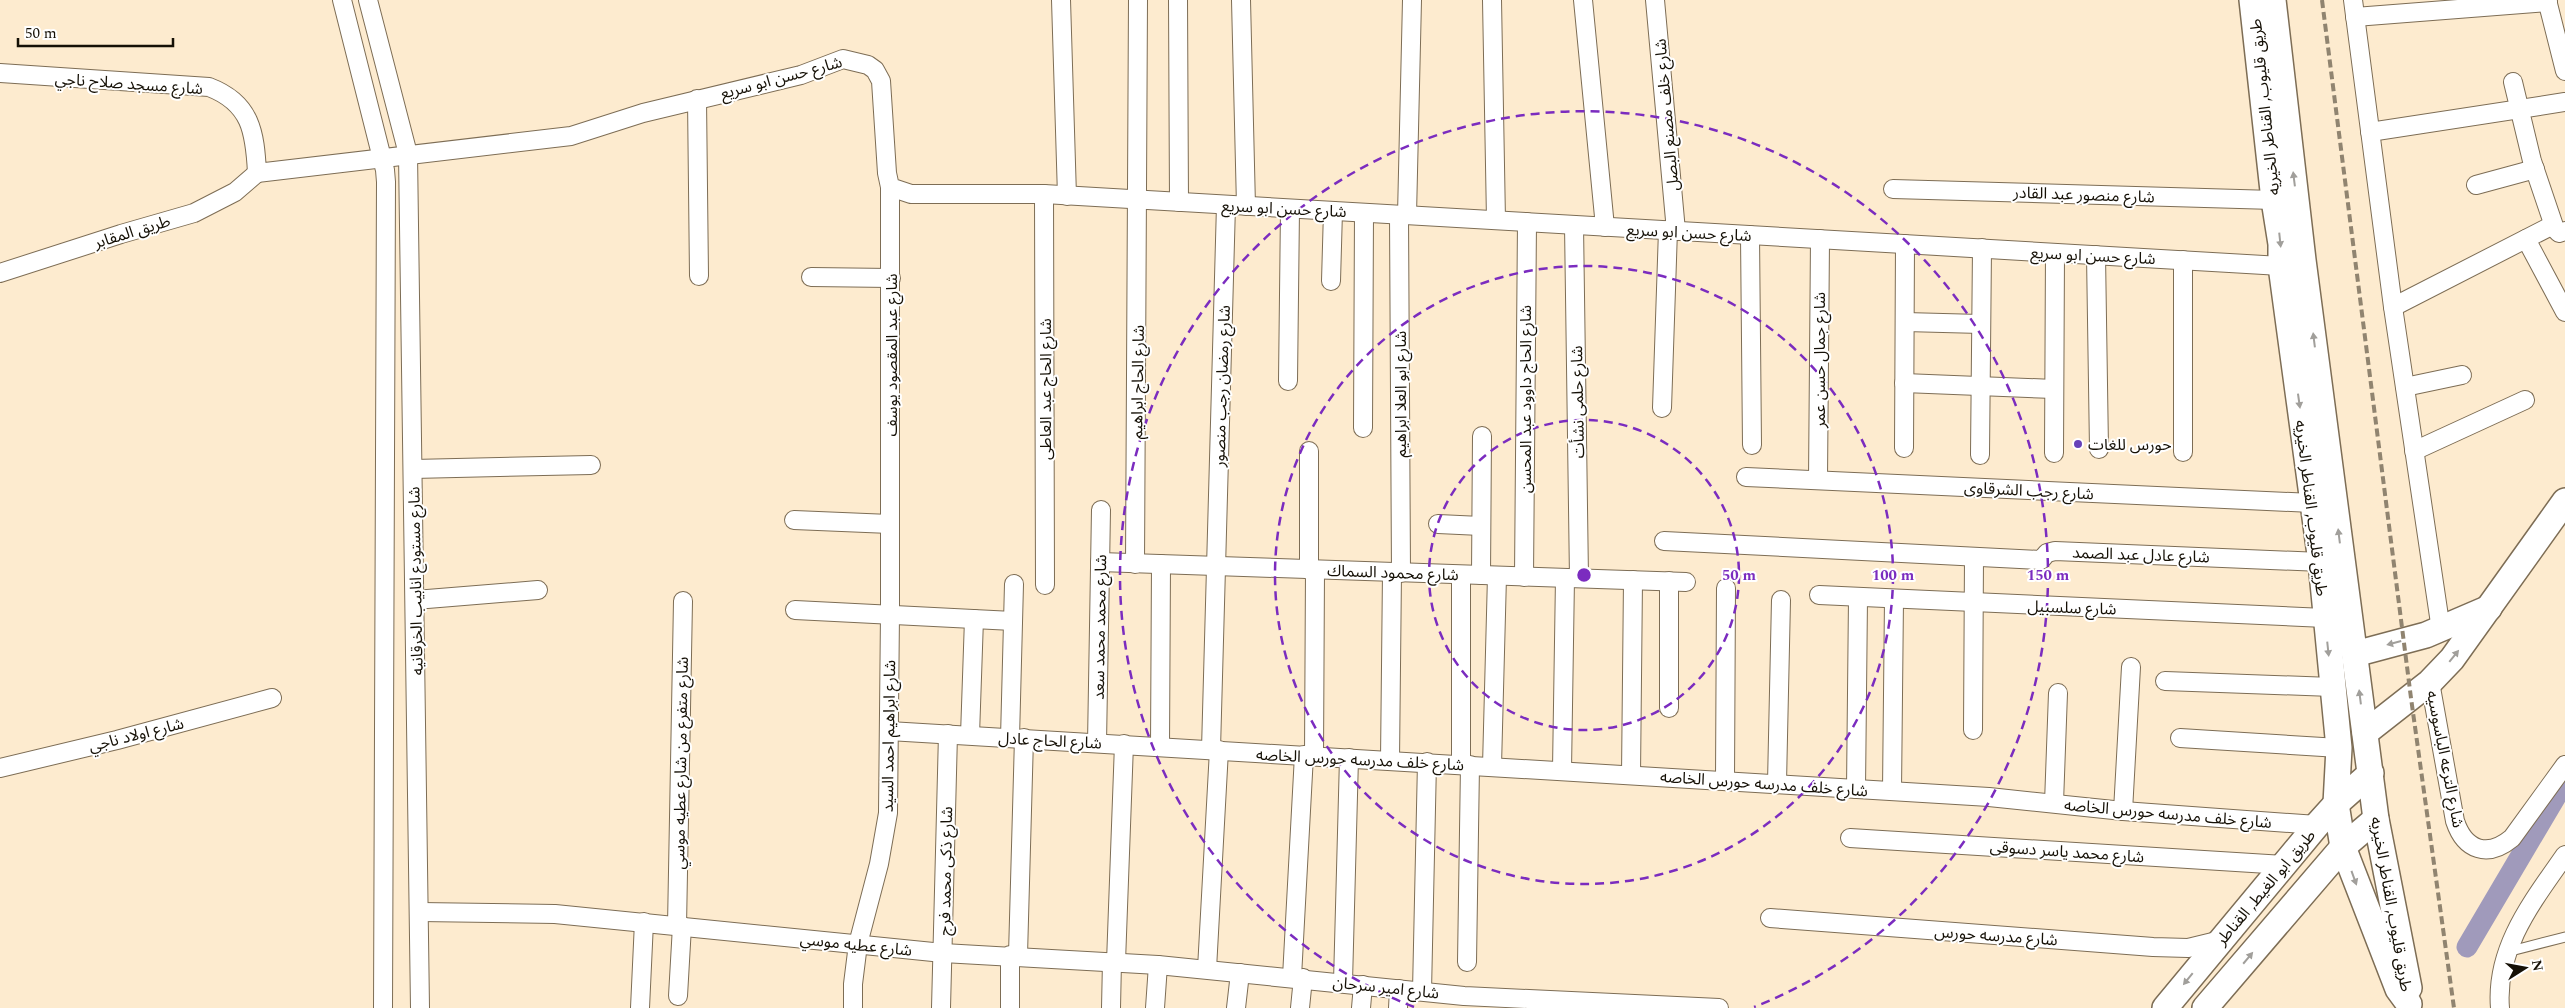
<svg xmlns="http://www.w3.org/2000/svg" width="2565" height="1008" viewBox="0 0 2565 1008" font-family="Spectral,'Noto Sans Arabic',serif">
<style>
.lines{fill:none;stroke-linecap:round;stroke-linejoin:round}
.canal{stroke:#a09abb;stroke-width:21}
.lane-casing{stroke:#7d6d55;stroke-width:11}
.street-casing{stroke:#7d6d55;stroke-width:20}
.secondary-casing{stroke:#7d6d55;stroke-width:28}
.lane{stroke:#fff;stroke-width:9}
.street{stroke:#fff;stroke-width:18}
.secondary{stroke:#fff;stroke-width:25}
.rail{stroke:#908470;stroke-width:4;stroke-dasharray:8 4;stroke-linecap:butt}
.oneway{fill:#a19f9b}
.ring{fill:none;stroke:#7b2cbf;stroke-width:2.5;stroke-dasharray:9 6}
.poi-dot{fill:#6641b9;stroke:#fff;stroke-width:2}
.labels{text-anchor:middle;stroke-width:4;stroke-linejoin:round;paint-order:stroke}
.street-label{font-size:16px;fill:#151006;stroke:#fff}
.poi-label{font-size:16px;fill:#151006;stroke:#fff;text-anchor:start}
.centre{fill:#7b2cbf;stroke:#fff;stroke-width:2.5}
.ring-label{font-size:15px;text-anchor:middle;font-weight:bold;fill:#7b2cbf;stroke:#fff;stroke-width:4;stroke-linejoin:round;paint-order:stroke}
</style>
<rect width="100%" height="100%" fill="#fdebcf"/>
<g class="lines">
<path class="canal" d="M2467,947L2565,781"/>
<g class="lane-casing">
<path id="lane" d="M2507,952L2565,937"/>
</g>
<g class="street-casing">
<g id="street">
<path d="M342,0L385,170L386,182L383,1008"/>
<path d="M368,0L408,154L420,1008"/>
<path d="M1061,0L1067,196"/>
<path d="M1178,0L1179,202"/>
<path d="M1241,0L1246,206"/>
<path d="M1492,0L1496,220"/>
<path d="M1583,0L1605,227"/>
<path d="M1655,0L1676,231"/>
<path d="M2353,0L2393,307L2441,630"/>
<path d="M2547,0L2565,71"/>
<path d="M2355,17L2548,2"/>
<path d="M0,73L209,87C251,103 255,132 257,173L571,136L643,113L801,75L843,59L868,65L875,70L881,81L887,173L890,187L911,194H1044L2281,266"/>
<path d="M2513,82L2532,161L2555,229L2559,233L2565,231"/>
<path d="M697,99L699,276"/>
<path d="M2370,132L2565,102"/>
<path d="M2476,185L2535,169"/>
<path d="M1893,189L2274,200"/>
<path d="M1044,194L1045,585"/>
<path d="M1399,215L1401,573"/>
<path d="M1407,215L1412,0"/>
<path d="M1574,225L1579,578"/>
<path d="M1750,235L1752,445"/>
<path d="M2526,239L2565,312"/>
<path d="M2096,255L2099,449"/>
<path d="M2183,260V452"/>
<path d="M0,273L121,234L194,213L235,192L257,173"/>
<path d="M811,277L891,278"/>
<path d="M1331,281L1333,211"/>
<path d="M2393,307L2553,225"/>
<path d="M1905,322L1981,324"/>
<path d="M1288,381L1290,209"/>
<path d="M1904,383L2054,389"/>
<path d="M2405,387L2462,375"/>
<path d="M1662,408L1668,230"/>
<path d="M1363,428L1364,213"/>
<path d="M1904,448L1905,244"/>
<path d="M2414,451L2525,400"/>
<path d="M2054,453L2055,253"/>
<path d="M1980,455L1982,248"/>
<path d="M413,469L591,465"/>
<path d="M1746,477L2312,503"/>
<path d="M1818,480L1820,239"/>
<path d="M794,520L890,524"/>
<path d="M1438,524L1481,526"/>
<path d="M1664,541L2041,560L2047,553L2055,551L2321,562"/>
<path d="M1100,562L1686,582"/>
<path d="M1135,564L1138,0"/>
<path d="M1309,570V451"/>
<path d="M1461,575V764"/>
<path d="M1481,575L1482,436"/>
<path d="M1524,577L1527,222"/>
<path d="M1669,581V708"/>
<path d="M1819,595L2325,618"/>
<path d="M415,600L538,590"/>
<path d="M795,610L1013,621"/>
<path d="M2165,681L2332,687"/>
<path d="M2430,682L2455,821C2465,851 2488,858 2512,838L2565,765"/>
<path d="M1973,730L1974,557"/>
<path d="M889,731L1989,797L2123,811L2317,825"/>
<path d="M970,735L974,619"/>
<path d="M1010,738L1014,584"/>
<path d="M2180,738L2339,748"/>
<path d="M1097,743L1101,510"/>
<path d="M1160,747L1161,564"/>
<path d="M1211,749L1226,205"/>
<path d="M1314,756L1315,570"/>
<path d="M1390,760L1392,572"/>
<path d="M1492,766L1497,576"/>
<path d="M0,768L117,740L272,698"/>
<path d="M1562,770L1565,578"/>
<path d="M1631,775L1633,580"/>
<path d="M1725,780L1726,588"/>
<path d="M1777,783L1781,600"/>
<path d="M1856,789L1858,598"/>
<path d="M1892,791L1894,599"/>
<path d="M2054,803L2058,693"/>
<path d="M2123,811L2131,667"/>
<path d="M1850,838L2284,865"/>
<path d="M420,912L555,914L943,953L1158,965L1464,996L1719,1008"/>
<path d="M1770,918L2153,947L2188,948L2221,940"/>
<path d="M677,926L683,601"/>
<path d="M1018,955L1024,738"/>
<path d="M1116,962L1124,744"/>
<path d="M1467,962L1470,765"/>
<path d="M1207,969L1219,750"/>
<path d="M1292,977L1304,755"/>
<path d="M1343,982L1349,758"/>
<path d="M1422,991L1427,762"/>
<path d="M678,996L682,926"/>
<path d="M640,1008L644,922"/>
<path d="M853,1008V984L858,944L879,864L888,813L890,613V187"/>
<path d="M941,1008L948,734"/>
<path d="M1010,1008V955"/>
<path d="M1111,1008L1112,961"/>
<path d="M1155,1008L1158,965"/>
<path d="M1236,1008L1240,973"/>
<path d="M1300,1008L1303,978"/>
<path d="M1361,1008L1363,985"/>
<path d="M1398,1008L1399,989"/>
<path d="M2500,1008C2495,948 2533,901 2565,855"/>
</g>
</g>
<g class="secondary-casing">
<g id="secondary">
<path d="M2252,0L2274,200L2281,244V266L2321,562L2339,748L2336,804L2343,847L2398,989L2409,1004"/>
<path d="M2273,0L2303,260L2376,819L2409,988"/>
<path d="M2355,654L2426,635L2489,608"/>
<path d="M2365,733L2430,682L2452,659L2565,501"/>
<path d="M2165,1008L2317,825L2336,804L2371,773"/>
<path d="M2205,1008L2343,847L2376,819"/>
</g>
</g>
<use href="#lane" class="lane"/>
<use href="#street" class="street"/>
<use href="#secondary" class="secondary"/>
<path class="rail" d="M2322,0L2411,698L2454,1008"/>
</g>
<defs><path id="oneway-solid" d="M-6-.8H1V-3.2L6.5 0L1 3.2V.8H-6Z" transform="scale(1.25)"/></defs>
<g class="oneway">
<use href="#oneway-solid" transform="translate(2294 179) rotate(-97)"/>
<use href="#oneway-solid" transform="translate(2280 240) rotate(84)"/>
<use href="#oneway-solid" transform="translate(2314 340) rotate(-97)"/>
<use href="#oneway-solid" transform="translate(2299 401) rotate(82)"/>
<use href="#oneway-solid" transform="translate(2339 536) rotate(-97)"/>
<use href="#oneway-solid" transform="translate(2394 643) rotate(165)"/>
<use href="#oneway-solid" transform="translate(2328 649) rotate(84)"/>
<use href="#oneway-solid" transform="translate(2454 656) rotate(-51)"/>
<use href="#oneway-solid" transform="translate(2360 697) rotate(-97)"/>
<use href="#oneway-solid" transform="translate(2354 878) rotate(70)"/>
<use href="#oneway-solid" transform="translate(2248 958) rotate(-50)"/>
<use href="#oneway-solid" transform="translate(2188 979) rotate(129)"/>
</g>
<g class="ring">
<circle cx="1584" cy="575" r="155"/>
<circle cx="1584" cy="575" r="309"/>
<path d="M1414 1007A464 464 0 1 1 1754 1007"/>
</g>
<circle class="poi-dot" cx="2078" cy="444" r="5"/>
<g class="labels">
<g class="street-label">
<text transform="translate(781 77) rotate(-15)" y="6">شارع حسن ابو سريع</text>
<text transform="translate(129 83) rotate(4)" y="6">شارع مسجد صلاح ناجي</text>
<text transform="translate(2264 107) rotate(-96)" y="6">طريق قليوب, القناطر الخيريه</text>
<text transform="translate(1666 115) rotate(-95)" y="6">شارع خلف مصنع البصل</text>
<text transform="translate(2084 194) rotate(2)" y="6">شارع منصور عبد القادر</text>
<text transform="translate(1284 208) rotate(3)" y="6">شارع حسن ابو سريع</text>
<text transform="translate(132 231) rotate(-17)" y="6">طريق المقابر</text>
<text transform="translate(1689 232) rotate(3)" y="6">شارع حسن ابو سريع</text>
<text transform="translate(2093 255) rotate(3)" y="6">شارع حسن ابو سريع</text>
<text transform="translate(891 355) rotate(-90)" y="6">شارع عبد المقصود يوسف</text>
<text transform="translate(1819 360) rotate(-90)" y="6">شارع جمال حسن عمر</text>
<text transform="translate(1137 382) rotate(-89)" y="6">شارع الحاج ابراهيم</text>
<text transform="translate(1221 386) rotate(-88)" y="6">شارع رمضان رجب منصور</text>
<text transform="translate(1045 389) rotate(-90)" y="6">شارع الحاج عبد العاطى</text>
<text transform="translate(1400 394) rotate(-90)" y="6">شارع ابو العلا ابراهيم</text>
<text transform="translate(1525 399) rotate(-90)" y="6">شارع الحاج داوود عبد المحسن</text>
<text transform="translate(1577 402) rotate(-91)" y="6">شارع حلمى نشأت</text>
<text transform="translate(2029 490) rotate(3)" y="6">شارع رجب الشرقاوى</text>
<text transform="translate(2312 508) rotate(83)" y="6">طريق قليوب, القناطر الخيريه</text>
<text transform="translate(2141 554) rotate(2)" y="6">شارع عادل عبد الصمد</text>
<text transform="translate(1393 572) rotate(2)" y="6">شارع محمود السماك</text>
<text transform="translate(415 581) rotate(-91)" y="6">شارع مستودع انابيب الخرقانيه</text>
<text transform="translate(2072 607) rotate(2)" y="6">شارع سلسبيل</text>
<text transform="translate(1099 627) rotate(-89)" y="6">شارع محمد محمد سعد</text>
<text transform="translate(136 734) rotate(-14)" y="6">شارع اولاد ناجي</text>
<text transform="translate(888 736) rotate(-89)" y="6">شارع ابراهيم احمد السيد</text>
<text transform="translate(1050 740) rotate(3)" y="6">شارع الحاج عادل</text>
<text transform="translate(1360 759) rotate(3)" y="6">شارع خلف مدرسه حورس الخاصه</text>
<text transform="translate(2446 759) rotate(79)" y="6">شارع الترعه الباسوسيه</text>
<text transform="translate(680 763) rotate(-89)" y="6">شارع متفرع من شارع عطيه موسي</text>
<text transform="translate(1764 783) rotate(4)" y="6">شارع خلف مدرسه حورس الخاصه</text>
<text transform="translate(2168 813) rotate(5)" y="6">شارع خلف مدرسه حورس الخاصه</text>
<text transform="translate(2067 851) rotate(4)" y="6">شارع محمد ياسر دسوقى</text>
<text transform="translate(945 871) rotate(-89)" y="6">شارع ذكى محمد فرج</text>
<text transform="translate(2265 887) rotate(-50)" y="6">طريق ابو الغيط, القناطر</text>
<text transform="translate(2392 904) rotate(80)" y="6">طريق قليوب, القناطر الخيريه</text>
<text transform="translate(1996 935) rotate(4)" y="6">شارع مدرسه حورس</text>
<text transform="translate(856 944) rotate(6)" y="6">شارع عطيه موسي</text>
<text transform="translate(1386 987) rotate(6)" y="6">شارع امير سرحان</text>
</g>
<g class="poi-label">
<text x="2088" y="450">حورس للغات</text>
</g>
</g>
<circle cx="1584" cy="575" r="8" class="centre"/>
<g class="ring-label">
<text x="1739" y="580">50 m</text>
<text x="1893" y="580">100 m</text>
<text x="2048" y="580">150 m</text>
</g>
<g transform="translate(2525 968) rotate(79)" stroke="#ffffff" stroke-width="4" paint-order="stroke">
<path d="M0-4L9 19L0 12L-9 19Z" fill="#151006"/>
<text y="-8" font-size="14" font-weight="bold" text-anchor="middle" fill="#151006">N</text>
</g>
<path d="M18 38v8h155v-8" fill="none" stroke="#151006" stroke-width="2.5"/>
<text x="25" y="38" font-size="15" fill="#151006" stroke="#ffffff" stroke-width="4" paint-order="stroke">50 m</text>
</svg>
